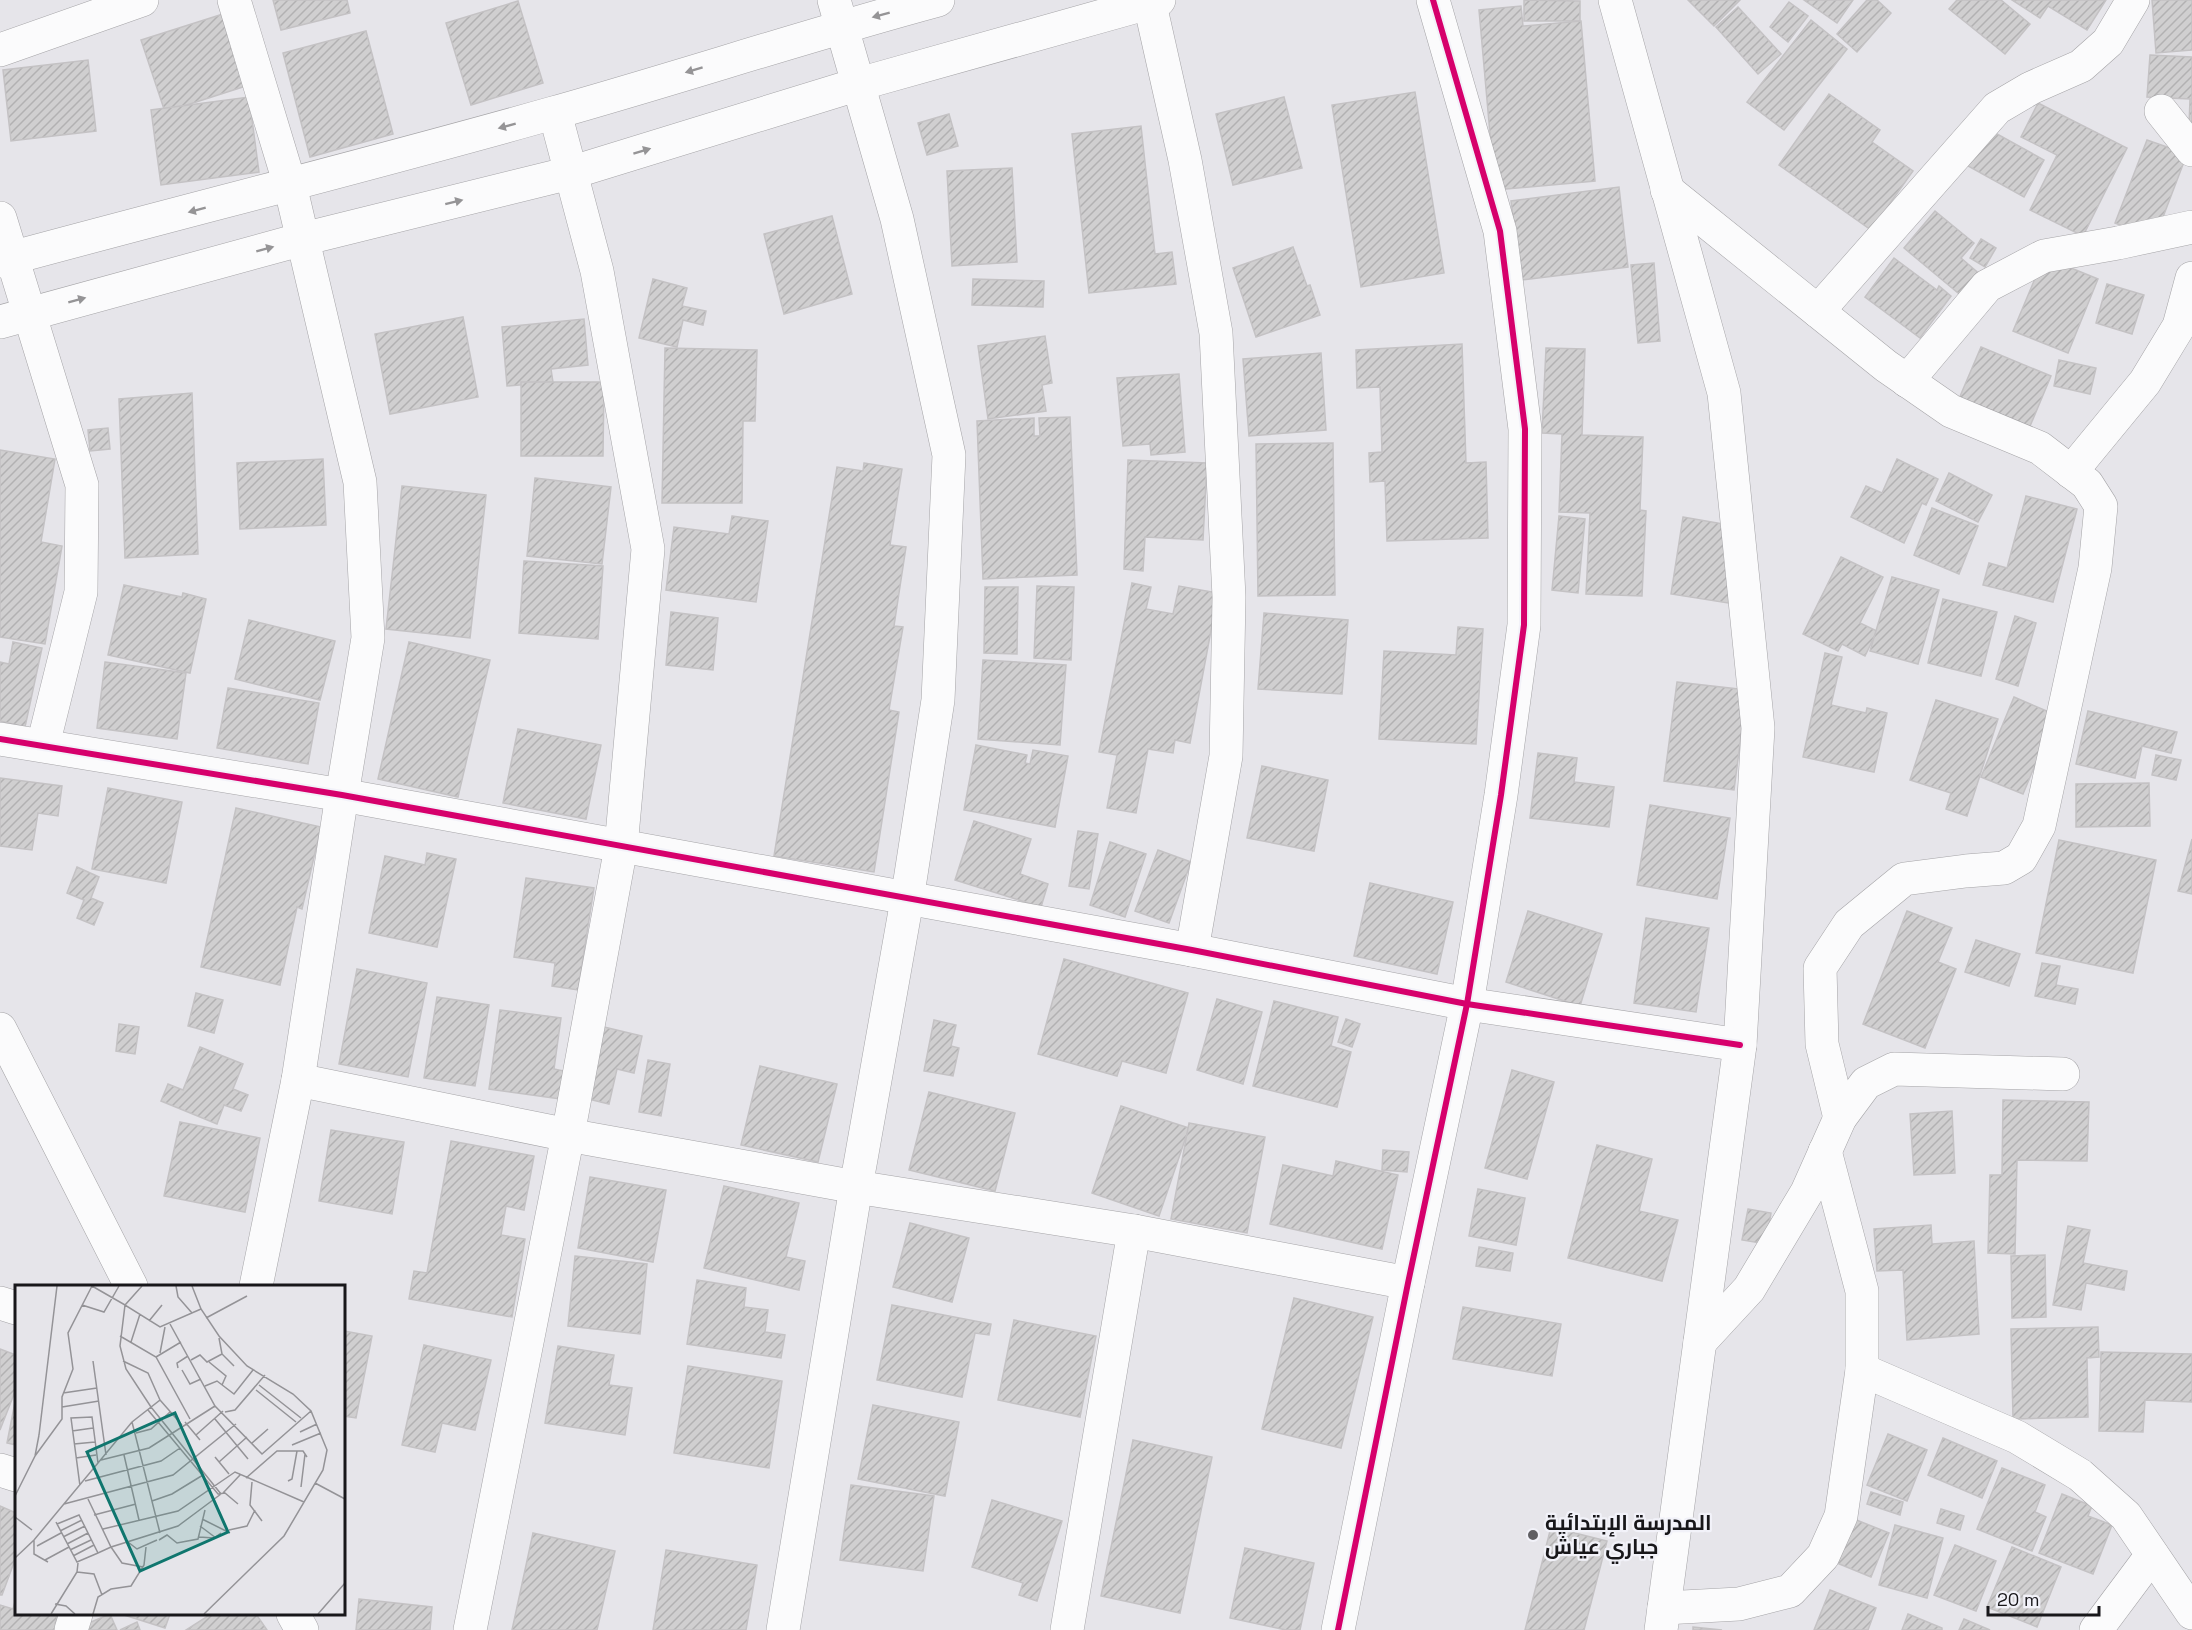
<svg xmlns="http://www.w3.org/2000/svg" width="2192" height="1630" viewBox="0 0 2192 1630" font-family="'Space Grotesk',Cairo,sans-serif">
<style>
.building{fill:url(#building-hatch);stroke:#c4c2c4;stroke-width:1.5}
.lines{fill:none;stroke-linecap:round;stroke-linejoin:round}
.street-casing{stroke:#a5a4a7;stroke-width:34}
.secondary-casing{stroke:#a5a4a7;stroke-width:34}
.street{stroke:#fbfbfc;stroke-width:33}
.secondary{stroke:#fbfbfc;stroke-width:33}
.cycleway-casing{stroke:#f2f2f9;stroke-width:10}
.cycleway{stroke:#d6006c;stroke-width:6}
.oneway{fill:#959496}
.poi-dot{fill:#605f63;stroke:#f2f2f9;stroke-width:2}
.labels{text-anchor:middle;stroke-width:4.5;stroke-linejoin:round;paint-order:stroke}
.poi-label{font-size:21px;font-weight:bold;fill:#18171a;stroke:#f2f2f9;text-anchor:start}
.inset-road{fill:none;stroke:#949397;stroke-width:1.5}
.view{fill:#0f766e;fill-opacity:0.15;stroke:#0f766e;stroke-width:3}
.inset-edge{fill:none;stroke:#18171a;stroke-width:3}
</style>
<defs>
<pattern id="building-hatch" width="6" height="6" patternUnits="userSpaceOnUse" patternTransform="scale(1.5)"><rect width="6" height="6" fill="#d0cfd0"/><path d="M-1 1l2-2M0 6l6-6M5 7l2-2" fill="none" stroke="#b2b1b2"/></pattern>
</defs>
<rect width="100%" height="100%" fill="#e6e5ea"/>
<g class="building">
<path d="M273,0H347L350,13L281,30Z"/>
<path d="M1524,0L1580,1V21H1524Z"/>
<path d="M1688,0H1740L1714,26Z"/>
<path d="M1804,0H1853L1837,23Z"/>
<path d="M1867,0H1877L1891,13L1857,52L1837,34Z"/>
<path d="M1957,0H2001L2030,24L2005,54L1949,9Z"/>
<path d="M2012,0H2106L2087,30L2048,6L2040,18Z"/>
<path d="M2152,0H2192V50L2156,53Z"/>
<path d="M518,1L543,83L471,105L446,23Z"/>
<path d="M1789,2L1808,16L1788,42L1770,27Z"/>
<path d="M1521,6L1523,26L1581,21L1595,181L1495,190L1479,10Z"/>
<path d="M1738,7L1781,54L1758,74L1716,27Z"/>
<path d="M223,14L246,86L165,112L141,40Z"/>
<path d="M1811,20L1847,49L1784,130L1747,102Z"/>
<path d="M366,31L393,134L310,157L283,53Z"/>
<path d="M2150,55L2192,57V126H2189L2190,99L2147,97Z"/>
<path d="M88,60L96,131L11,141L3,70Z"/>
<path d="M1415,92L1444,273L1361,287L1332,105Z"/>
<path d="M1829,94L1880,130L1872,142L1913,171L1871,230L1779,165Z"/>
<path d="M249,97L259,172L161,185L151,110Z"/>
<path d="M1284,97L1302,168L1233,185L1216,114Z"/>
<path d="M2038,103L2127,148L2083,236L2030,210L2057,155L2021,137Z"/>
<path d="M949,114L958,146L927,155L918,123Z"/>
<path d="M1141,126L1155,254L1172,252L1176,284L1089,293L1072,134Z"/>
<path d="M1988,129L2044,160L2024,197L1968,166Z"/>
<path d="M2147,140L2187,154L2155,238L2115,223Z"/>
<path d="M1012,168L1017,262L952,266L947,171Z"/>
<path d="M1619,187L1628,267L1521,280L1511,201Z"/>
<path d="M1935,211L1974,243L1961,258L1982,276L1964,298L1904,248Z"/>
<path d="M832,216L852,294L784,314L764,234Z"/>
<path d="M1981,239L1996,248L1985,267L1970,258Z"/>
<path d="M1293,247L1307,286L1310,285L1320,315L1256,337L1233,268Z"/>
<path d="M2044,257L2098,279L2068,353L2013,331Z"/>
<path d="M1894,258L1937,290L1939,286L1951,296L1920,338L1865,297Z"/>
<path d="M1654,263L1660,341L1638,343L1631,265Z"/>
<path d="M653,279L687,288L682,306L706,311L703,325L683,320L677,347L639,338Z"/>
<path d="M973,279L1044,281L1043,307L972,305Z"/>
<path d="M2107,284L2144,295L2132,334L2096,323Z"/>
<path d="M463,317L478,397L390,414L375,334Z"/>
<path d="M584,319L588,365L551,369L553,382L507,386L502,327Z"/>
<path d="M1045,336L1052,383L1042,385L1046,411L988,419L978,346Z"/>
<path d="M1462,344L1466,463L1486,462L1488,538L1387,541L1385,481L1370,482L1369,453L1382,452L1380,387L1357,388L1356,350Z"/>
<path d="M1981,347L2051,376L2028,431L1958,401Z"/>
<path d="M665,348L757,350L755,421H743L742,503H662Z"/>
<path d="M1546,348L1585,349L1582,435L1643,437L1640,510L1646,511L1642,596L1586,594L1590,513L1559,512L1562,434L1542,433Z"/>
<path d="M1321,353L1326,430L1249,436L1243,359Z"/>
<path d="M2059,360L2096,368L2090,394L2054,386Z"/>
<path d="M1179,374L1185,452L1151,455L1150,444L1123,446L1117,378Z"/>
<path d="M521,382H604L603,456H521Z"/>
<path d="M192,393L198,554L125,558L119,399Z"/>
<path d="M1070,417L1077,575L983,579L977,421L1034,418V436H1040L1039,418Z"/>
<path d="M108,428L110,449L90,451L88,430Z"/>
<path d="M1333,443L1335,595L1258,596L1256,444Z"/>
<path d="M0,450L55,459L41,542L62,546L45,644L0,637Z"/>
<path d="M323,459L326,525L240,529L237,463Z"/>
<path d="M1897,459L1938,479L1926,505L1922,503L1904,543L1851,517L1866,486L1882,493Z"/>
<path d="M1128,460L1207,463L1203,540L1145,537L1143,571L1124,569Z"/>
<path d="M864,463L902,469L890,545L906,547L894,626L903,627L889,710L899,712L874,872L774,856L837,467L863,471Z"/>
<path d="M1949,473L1992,495L1978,522L1936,501Z"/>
<path d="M535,478L611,487L602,564L527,556Z"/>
<path d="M402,486L486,495L470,638L386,629Z"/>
<path d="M2026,496L2077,509L2053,602L1983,585L1989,563L2007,568Z"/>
<path d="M1932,508L1978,526L1959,574L1914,555Z"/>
<path d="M732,516L768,521L756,602L666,590L674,527L729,534Z"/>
<path d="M1559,516L1585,519L1578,593L1552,590Z"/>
<path d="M1683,517L1741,527L1728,603L1671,594Z"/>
<path d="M1841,557L1883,577L1860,623L1877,631L1865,656L1842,644L1838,651L1803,634Z"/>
<path d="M524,561L603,566L598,639L519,633Z"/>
<path d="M1892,577L1939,590L1918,664L1870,651Z"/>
<path d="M1132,583L1151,587L1146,609L1173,614L1179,586L1218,593L1190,743L1175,740L1173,753L1148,749L1136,813L1107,808L1117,755L1099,752Z"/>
<path d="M124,585L182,597L183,593L206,599L190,673L108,655Z"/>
<path d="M1037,586L1074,587L1071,660L1034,658Z"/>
<path d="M985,587H1018L1017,654L984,653Z"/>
<path d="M1943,599L1997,612L1981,676L1928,663Z"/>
<path d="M671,612L718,618L713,670L666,665Z"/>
<path d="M1264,613L1348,620L1342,694L1258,689Z"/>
<path d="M2015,616L2036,623L2018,686L1996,679Z"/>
<path d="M249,620L335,641L320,700L235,679Z"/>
<path d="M1458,627L1483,629L1476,744L1379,739L1384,651L1456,655Z"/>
<path d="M13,642L42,648L25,727L0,721V662L9,664Z"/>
<path d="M409,642L490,660L458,797L378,779Z"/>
<path d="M1825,653L1842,657L1831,705L1866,713L1867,708L1887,713L1874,772L1803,757Z"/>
<path d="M983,660L1066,665L1060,745L978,739Z"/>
<path d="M105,662L186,673L177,739L97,728Z"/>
<path d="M1677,682L1747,690L1734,790L1664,781Z"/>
<path d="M228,688L319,703L308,764L217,748Z"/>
<path d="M2014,697L2056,715L2023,794L1981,777Z"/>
<path d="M1936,700L1998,719L1967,816L1946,809L1951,793L1910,780Z"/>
<path d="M2088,711L2177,732L2171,753L2142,746L2135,778L2076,764Z"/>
<path d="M518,729L601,745L586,819L503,803Z"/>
<path d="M976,745L1027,755L1025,763L1030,764L1033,750L1068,756L1055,827L964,810Z"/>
<path d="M1538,753L1577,758L1574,782L1614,787L1609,827L1530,818Z"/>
<path d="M2156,755L2181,760L2176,780L2152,775Z"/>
<path d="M1262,766L1328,780L1314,851L1247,838Z"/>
<path d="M0,778L62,786L58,816L38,813L32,850L0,846Z"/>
<path d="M2149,783L2150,826L2076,827V784Z"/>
<path d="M108,788L182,802L166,883L92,869Z"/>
<path d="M1650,805L1730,818L1717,899L1637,885Z"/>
<path d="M236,808L321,827L302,909L297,907L280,985L201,967Z"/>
<path d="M974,821L1031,839L1020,874L1048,884L1041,907L955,880Z"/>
<path d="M1078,831L1098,834L1089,889L1069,886Z"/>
<path d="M2192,839V894L2178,891Z"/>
<path d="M2059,840L2156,860L2133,973L2036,953Z"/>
<path d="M1110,842L1146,854L1125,917L1090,905Z"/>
<path d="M1158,850L1191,862L1169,923L1135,911Z"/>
<path d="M427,853L456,859L437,947L369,933L385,856L425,865Z"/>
<path d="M77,867L99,877L91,898L103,903L94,925L77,918L84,900L67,893Z"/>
<path d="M526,878L594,888L578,990L552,986L555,963L514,957Z"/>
<path d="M1370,883L1453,902L1437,974L1354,956Z"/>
<path d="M1528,911L1602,934L1580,1006L1506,982Z"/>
<path d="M1907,911L1952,928L1938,962L1956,969L1925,1048L1863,1024Z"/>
<path d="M1646,918L1709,928L1696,1012L1634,1003Z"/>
<path d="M1976,940L2020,954L2009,986L1965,972Z"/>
<path d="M1064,959L1188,993L1166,1073L1122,1061L1117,1076L1038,1054Z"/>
<path d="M2042,963L2060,966L2056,985L2078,989L2075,1004L2035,996Z"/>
<path d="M357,969L427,983L408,1077L339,1064Z"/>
<path d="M196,993L223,1000L214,1033L188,1026Z"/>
<path d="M437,997L489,1005L475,1086L424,1078Z"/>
<path d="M1217,999L1262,1012L1243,1084L1197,1070Z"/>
<path d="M1274,1001L1338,1017L1331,1046L1351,1052L1337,1107L1253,1086Z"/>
<path d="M500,1010L561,1018L554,1069L564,1071L560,1099L489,1089Z"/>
<path d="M1346,1019L1360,1024L1352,1047L1338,1042Z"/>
<path d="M934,1020L956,1025L951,1046L959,1048L953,1076L924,1071Z"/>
<path d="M119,1024L139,1027L135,1054L116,1051Z"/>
<path d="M600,1026L642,1036L634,1073L617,1069L609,1104L584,1098Z"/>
<path d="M200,1047L243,1064L233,1089L248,1095L241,1111L224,1105L217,1124L161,1101L168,1084L183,1090Z"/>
<path d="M648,1060L670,1064L661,1116L639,1112Z"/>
<path d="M760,1066L837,1084L818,1162L741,1145Z"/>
<path d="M1512,1070L1554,1082L1527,1179L1485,1168Z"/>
<path d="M929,1092L1015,1113L995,1191L909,1170Z"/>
<path d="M2003,1100L2089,1102L2087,1161L2017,1160L2015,1254L1988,1253L1990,1175H2002Z"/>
<path d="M1121,1106L1189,1128L1159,1216L1092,1193Z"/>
<path d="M1952,1111L1955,1173L1914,1175L1910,1114Z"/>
<path d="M180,1122L260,1138L245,1212L164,1196Z"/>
<path d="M1189,1123L1265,1137L1247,1233L1171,1219Z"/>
<path d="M331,1130L404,1142L392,1214L319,1201Z"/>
<path d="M451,1141L534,1156L524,1210L506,1206L501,1235L525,1239L512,1317L409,1299L414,1271L427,1273Z"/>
<path d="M1597,1145L1652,1159L1639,1211L1678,1220L1662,1281L1568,1258Z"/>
<path d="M1383,1150L1409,1152L1407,1172L1382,1170Z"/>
<path d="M1336,1161L1398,1175L1382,1249L1270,1224L1283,1165L1333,1176Z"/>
<path d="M590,1177L666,1190L653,1262L578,1248Z"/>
<path d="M724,1186L799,1203L786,1257L805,1261L799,1290L704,1268Z"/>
<path d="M1478,1189L1525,1198L1516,1245L1469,1236Z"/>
<path d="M1748,1209L1771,1213L1766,1244L1742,1240Z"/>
<path d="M910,1223L969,1238L952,1302L893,1287Z"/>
<path d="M1931,1225L1932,1244L1974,1241L1979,1334L1907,1340L1903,1270L1877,1271L1874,1229Z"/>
<path d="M2068,1226L2090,1230L2083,1263L2127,1271L2124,1290L2086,1283L2081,1310L2053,1305Z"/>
<path d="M1479,1247L1513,1253L1510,1271L1476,1266Z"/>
<path d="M2045,1255L2046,1317L2012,1318L2011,1256Z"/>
<path d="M575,1256L647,1264L640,1334L568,1326Z"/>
<path d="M697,1280L746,1288L744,1307L768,1310L765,1332L785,1335L781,1358L687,1344Z"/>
<path d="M1294,1298L1373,1317L1341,1448L1262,1429Z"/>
<path d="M892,1305L991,1324L989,1335L975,1333L962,1397L877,1380Z"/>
<path d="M1463,1307L1561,1324L1552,1376L1453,1359Z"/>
<path d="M1014,1320L1096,1336L1080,1417L998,1400Z"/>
<path d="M2098,1327L2099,1357L2087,1358L2088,1417L2013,1419L2011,1329Z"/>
<path d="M344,1331L372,1336L356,1418L344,1416Z"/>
<path d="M424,1345L491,1360L475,1430L442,1423L435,1452L402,1445Z"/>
<path d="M558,1346L614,1355L609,1385L632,1388L625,1435L545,1423Z"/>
<path d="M0,1349L16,1355V1389L0,1430Z"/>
<path d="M2101,1352L2192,1354V1402L2145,1400L2143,1432L2099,1431Z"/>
<path d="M688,1366L782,1381L769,1468L674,1453Z"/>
<path d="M15,1402H16V1445L7,1443Z"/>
<path d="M873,1405L959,1422L945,1496L858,1479Z"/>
<path d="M1888,1434L1927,1450L1907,1501L1867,1485Z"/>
<path d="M1943,1438L1997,1461L1982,1498L1928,1475Z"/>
<path d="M1133,1440L1212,1457L1180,1613L1101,1596Z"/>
<path d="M2002,1468L2045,1485L2035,1512L2046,1517L2032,1551L1977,1529Z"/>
<path d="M851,1485L934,1496L923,1571L840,1560Z"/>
<path d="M1871,1492L1903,1502L1900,1515L1867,1504Z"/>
<path d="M2062,1494L2092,1506L2088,1516L2112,1525L2093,1574L2039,1553Z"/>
<path d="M992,1500L1062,1521L1037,1601L1019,1595L1023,1583L972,1567Z"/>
<path d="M0,1506L16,1513V1557L2,1595H0Z"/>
<path d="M1941,1509L1964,1516L1960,1530L1937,1523Z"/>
<path d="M1854,1519L1889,1533L1871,1577L1837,1563Z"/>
<path d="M1895,1525L1943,1538L1927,1598L1879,1585Z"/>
<path d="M1551,1527L1607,1541L1584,1630H1525Z"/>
<path d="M533,1533L615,1551L597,1630H512Z"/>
<path d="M1955,1545L1996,1561L1976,1611L1934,1595Z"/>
<path d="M2012,1547L2061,1567L2037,1627L1987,1607Z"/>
<path d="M1245,1548L1314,1563L1300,1630H1286L1230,1618Z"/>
<path d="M666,1550L757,1565L746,1630H653Z"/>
<path d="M1830,1590L1876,1608L1868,1630H1814Z"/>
<path d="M16,1598V1614H58L55,1624L59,1625L57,1630H0V1605L13,1609Z"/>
<path d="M359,1599L432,1607L430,1630H356Z"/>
<path d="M110,1614L117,1630H78L77,1628Z"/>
<path d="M121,1614H170L165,1628Z"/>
<path d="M211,1614H256L267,1630H186Z"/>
<path d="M1908,1614L1942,1628V1630H1902Z"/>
<path d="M1964,1619L1990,1630H1959Z"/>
<path d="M137,1622L140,1630H120Z"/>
<path d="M1693,1627L1722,1630H1693Z"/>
</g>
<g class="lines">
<g class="street-casing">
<g id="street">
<path d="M234,0L290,185L360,482L368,638L342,795L298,1080L256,1286"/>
<path d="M1149,0L1185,160L1216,333L1229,597L1226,756L1192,950"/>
<path d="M1615,0L1724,393L1758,728L1740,1045L1661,1630"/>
<path d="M0,50L142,0"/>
<path d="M2161,111L2192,150"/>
<path d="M1667,190L1886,366L1951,411L2040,448L2087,484L2101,506L2095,568L2039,826L2021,858L2004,868L1966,871L1904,879L1849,924L1820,968L1822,1044L1840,1118"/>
<path d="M0,218L82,485L81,592L43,745"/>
<path d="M1818,311L1997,108L2031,88L2081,66L2108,42L2133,0"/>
<path d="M1907,381L1987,286L2044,256L2118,243L2192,227"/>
<path d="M2071,472L2145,382L2179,326L2192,278"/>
<path d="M298,1080L568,1135L856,1187L1134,1231L1408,1283"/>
<path d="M0,1303L16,1308"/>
<path d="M1700,1342L1749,1289L1807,1192L1840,1118L1866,1083L1894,1069L2063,1074"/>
<path d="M1862,1370L2017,1437L2080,1475L2126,1516L2192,1613"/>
<path d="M0,1470L16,1475"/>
<path d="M1664,1608L1739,1604L1790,1591L1823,1556L1841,1516L1862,1370V1291L1825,1151"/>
<path d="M71,1630L76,1614"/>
<path d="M470,1630L568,1135L621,847L648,549L597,271L555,113"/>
<path d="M1067,1630L1134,1231"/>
<path d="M1338,1630L1408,1283L1467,1004L1501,795L1524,625L1525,429L1500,231L1433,0"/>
<path d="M2096,1630L2152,1555"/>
</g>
</g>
<g class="secondary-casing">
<g id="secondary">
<path d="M0,261C184,211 369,165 553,113C681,77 808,35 938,0"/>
<path d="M0,322L303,239L570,173L859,84L1159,0"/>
<path d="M0,739L342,795L1192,950L1467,1004L1740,1045"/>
<path d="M0,1029L131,1286"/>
<path d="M293,1614L302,1630"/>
<path d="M783,1630L856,1187L907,900L938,700L949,455L897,219L834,0"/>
</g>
</g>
<use href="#street" class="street"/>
<use href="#secondary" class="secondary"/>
<g class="cycleway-casing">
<g id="cycleway">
<path d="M0,739L342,795L1192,950L1467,1004L1740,1045"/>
<path d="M1338,1630L1408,1283L1467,1004L1501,795L1524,625L1525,429L1500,231L1433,0"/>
</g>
</g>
<use href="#cycleway" class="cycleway"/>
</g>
<defs><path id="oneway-solid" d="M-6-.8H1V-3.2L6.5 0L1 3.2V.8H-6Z" transform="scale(1.5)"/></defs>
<g class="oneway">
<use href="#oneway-solid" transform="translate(881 15) rotate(165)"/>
<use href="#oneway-solid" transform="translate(694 70) rotate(163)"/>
<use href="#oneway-solid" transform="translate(507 126) rotate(165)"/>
<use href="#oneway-solid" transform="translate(642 151) rotate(-17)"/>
<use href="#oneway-solid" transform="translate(454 202) rotate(-14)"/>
<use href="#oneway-solid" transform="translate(197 210) rotate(165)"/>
<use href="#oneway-solid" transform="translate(265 249) rotate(-15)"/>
<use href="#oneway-solid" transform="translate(77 300) rotate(-15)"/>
</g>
<circle class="poi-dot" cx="1533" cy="1535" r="6"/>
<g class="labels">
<g class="poi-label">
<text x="1545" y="1530">المدرسة الإبتدائية<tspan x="1545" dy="24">جباري عياش</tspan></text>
</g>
</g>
<g transform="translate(15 1285)">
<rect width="330" height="330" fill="#e6e5ea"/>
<path class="inset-road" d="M77,1L110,20L127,1M161,1L163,12L177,28M177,1L186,24L204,51L232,81L278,109L296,126L312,165L308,185L269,251L189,329M67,20L89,27L104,1M186,24L145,42L110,20L105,61L111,84L136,122L206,209M191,33L232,11M134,36L147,20M155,39L200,121L247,169L296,126M105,51L141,72L175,134M204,53L207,69L219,81M116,57L125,29M145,68L150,42M141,72L166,57M176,75L185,70L192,77L207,69M78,76L91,170M194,77L211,91L207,100M163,83L162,78L173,71M167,85L175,99L186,94M244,100L286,133M190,101L202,96L219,109L238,85M241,105L281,137M48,108L82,103M145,115L167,140M47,122L84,116M133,125L203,209L210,208L223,219M210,127L220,125L250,90M200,134L233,174M117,137L145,248M170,137L185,155M57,146L78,143M285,147L302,139M121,148L136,144L155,127M24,150L42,1M181,150L208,126M237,158L253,144M59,159L80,157M277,160L306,148M109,170L124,235M20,171L47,134V112L58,84L53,48L77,1M200,172L214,189M61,173L81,170M86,175L134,163L200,121M204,177L232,152M231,193L262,166H288L292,172M70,196L146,176L165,163M273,196L277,194L282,166M237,197L235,220L247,236M300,198L330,214M65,201L56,133L77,132L83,178M286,202L290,169M208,208L225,190M0,211L20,171L24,150M73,214L96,262L163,241L206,209M137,216L157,209L188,190M49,219L158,190L221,139M79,230L121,219M0,232L17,245M187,234L215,248M41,237L62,277L83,268M42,239L64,230L83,268L96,262L107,278L128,282M185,241L201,253M88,244L163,226L220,187L289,217M214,245L232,241L240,225M45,246L67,235M48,252L70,241M184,252L199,253L206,248M19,255V269L33,277M144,255L152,250L162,258L183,254L190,225M113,257L122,264L142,255M52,259L73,248M22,261L46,248M55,265L76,255M58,271L79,260M0,273L19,255L117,137L145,115L133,88L108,76M30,275L54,262M62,287L79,289L87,310M40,319L51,321L60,329M36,329L62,287L63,278M78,329L83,312L96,304L116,301L129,280L131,262M303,329L330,298"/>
<path class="view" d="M160,128L213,247L125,286L72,167Z"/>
<rect width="330" height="330" class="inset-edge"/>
</g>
<path d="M1988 1606v9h111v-9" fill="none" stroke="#18171a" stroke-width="3"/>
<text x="1997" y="1606" font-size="18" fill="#18171a" stroke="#f2f2f9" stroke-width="4.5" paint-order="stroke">20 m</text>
</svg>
